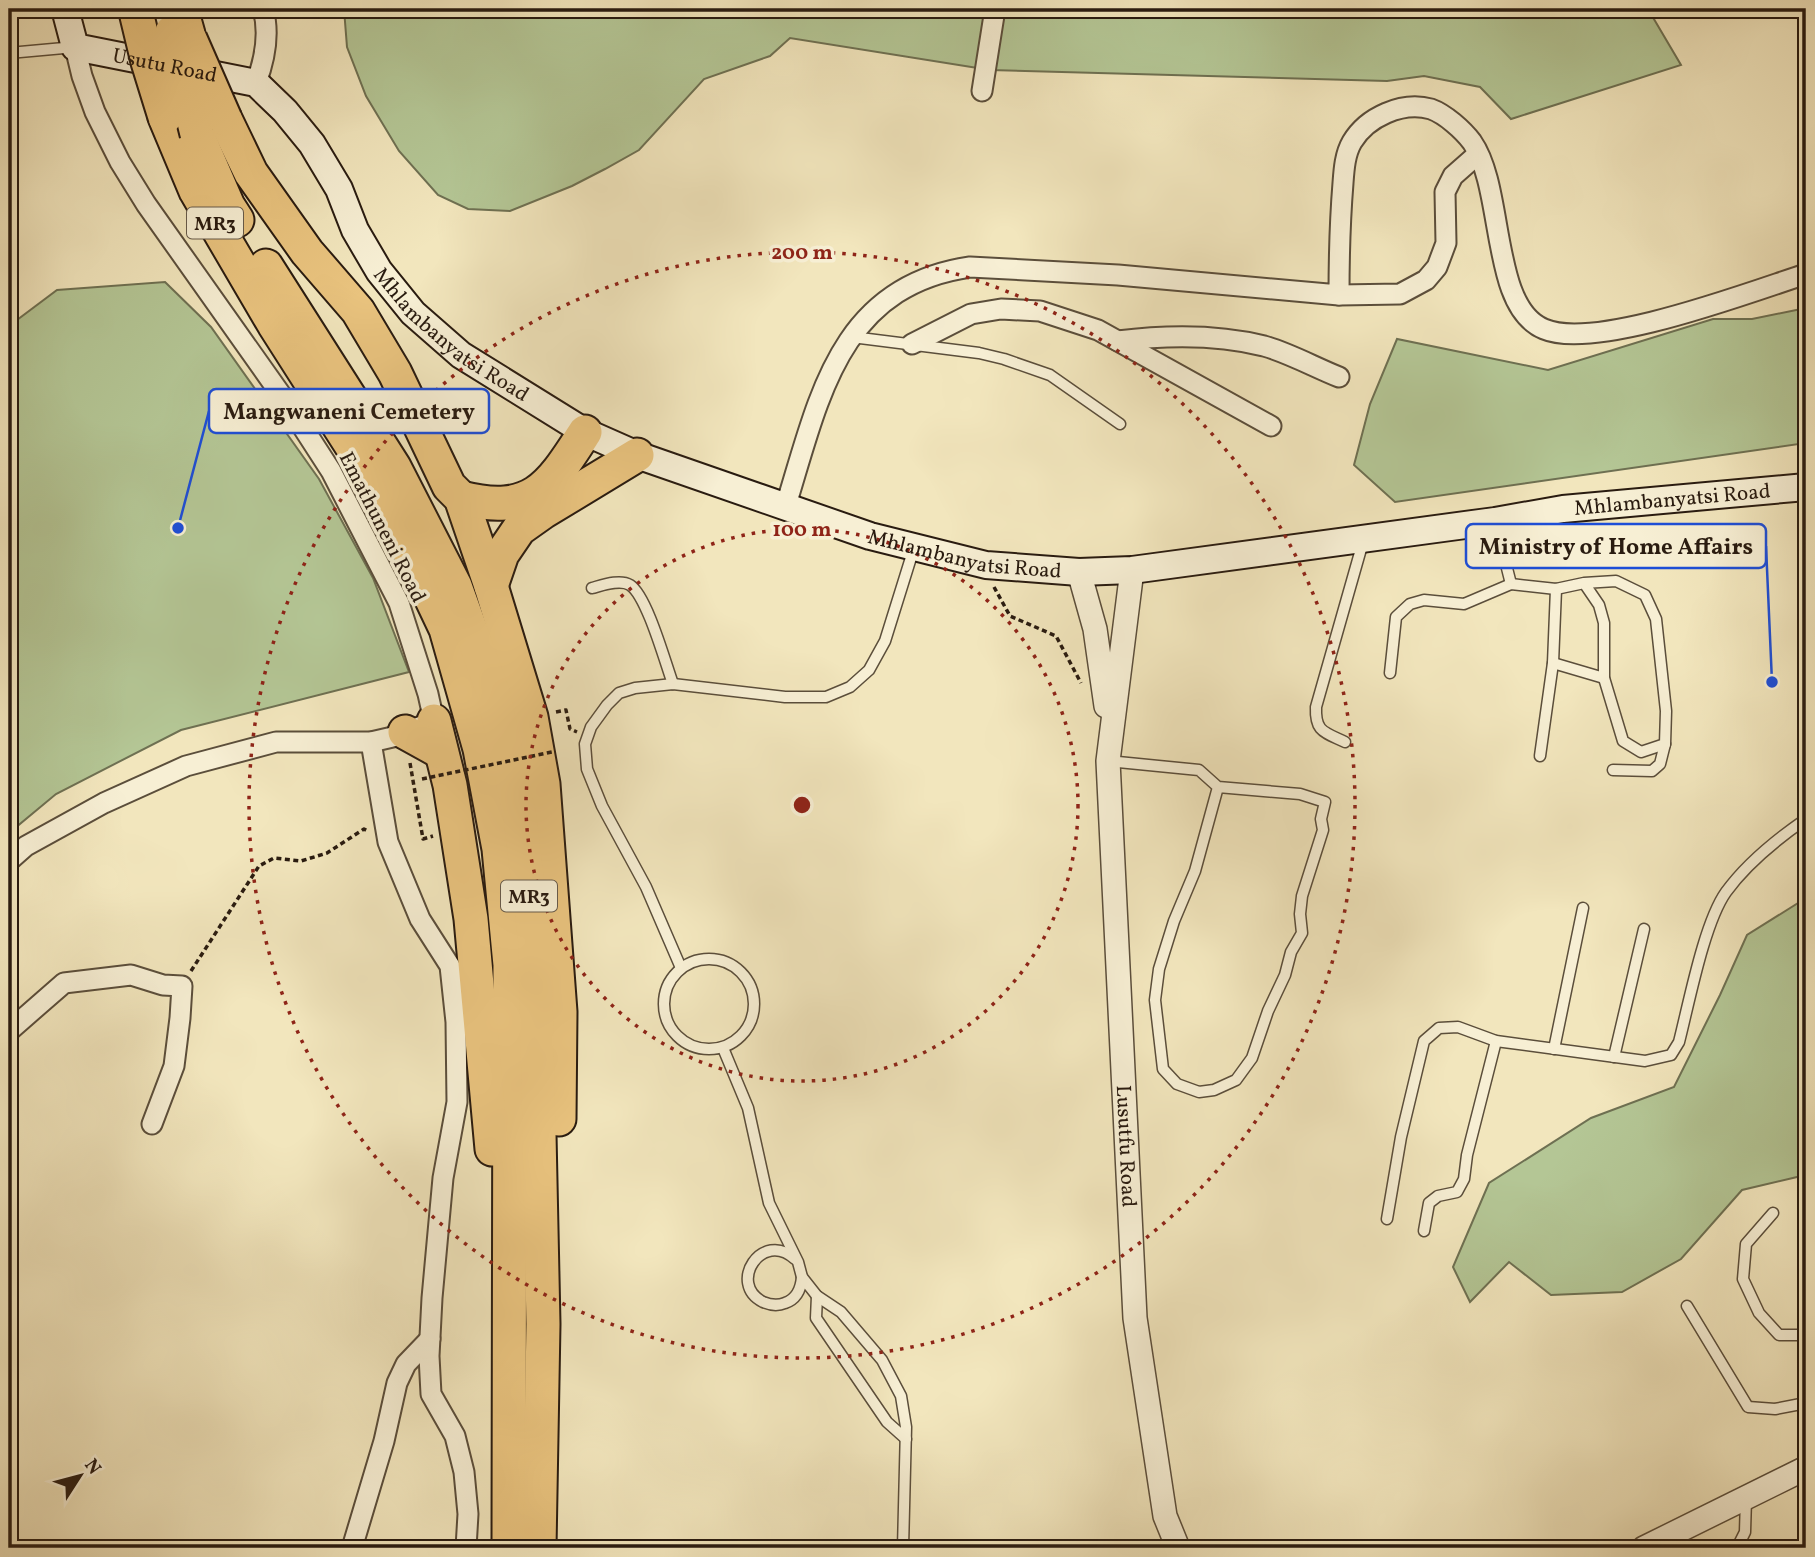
<svg xmlns="http://www.w3.org/2000/svg" width="1815" height="1557" viewBox="0 0 1815 1557" font-family="Vollkorn,serif">
<style>
.green{fill:#b4c695;stroke:#6e7052;stroke-width:2}
.lines{fill:none;stroke-linecap:round;stroke-linejoin:round}
.service-casing{stroke:#5b4e3b;stroke-width:13}
.minor-casing{stroke:#5b4e3b;stroke-width:23}
.tertiary-casing{stroke:#5b4e3b;stroke-width:26}
.secondary-casing{stroke:#291b10;stroke-width:30}
.motorway-casing{stroke:#291b10;stroke-width:37}
.path{stroke:#291b10;stroke-width:3.5;stroke-dasharray:5 3.5;stroke-linecap:butt}
.service{stroke:#f7efd4;stroke-width:10}
.minor{stroke:#f7efd4;stroke-width:19}
.tertiary{stroke:#f7efd4;stroke-width:23}
.secondary{stroke:#f7efd4;stroke-width:26}
.motorway{stroke:#e9c37e;stroke-width:33}
.motorway-bridge-casing{stroke:#291b10;stroke-width:37;stroke-linecap:butt}
.path-bridge{stroke:#291b10;stroke-width:3.5;stroke-dasharray:5 3.5;stroke-linecap:butt}
.motorway-bridge{stroke:#e9c37e;stroke-width:33}
.ring{fill:none;stroke:#8f2418;stroke-width:3.5;stroke-dasharray:3.5 7}
.labels{text-anchor:middle;stroke-width:7;stroke-linejoin:round;paint-order:stroke}
.shield{fill:#f7efd4;stroke:#675b4b;stroke-width:2}
.shield-label{font-size:19px;font-weight:bold;fill:#291b10}
.street-label{font-size:21px;fill:#291b10;stroke:#f7efd4}
.centre{fill:#8f2418;stroke:#f7efd4;stroke-width:3.5}
.ring-label{font-size:21px;text-anchor:middle;font-weight:bold;fill:#8f2418;stroke:#f7efd4;stroke-width:7;stroke-linejoin:round;paint-order:stroke}
.leader{fill:none;stroke:#1d4ed8;stroke-width:2.5}
.callout-dot{fill:#1d4ed8;stroke:#f7efd4;stroke-width:2.5}
.callout{fill:#f7efd4;stroke:#1d4ed8;stroke-width:2.5}
.callout-label{font-size:23px;text-anchor:middle;font-weight:bold;fill:#291b10}
</style>
<rect width="100%" height="100%" fill="#f2e6bd"/>
<filter id="stains"><feTurbulence type="fractalNoise" baseFrequency=".00286" numOctaves="4"/><feColorMatrix values="0 0 0 0 .2 0 0 0 0 .09 0 0 0 0 .02 0 0 0 .5 -.17"/></filter>
<radialGradient id="worn" r=".72"><stop offset=".6" stop-color="#630" stop-opacity="0"/><stop offset="1" stop-color="#630" stop-opacity=".3"/></radialGradient>
<g class="green">
<path d="M344,9H1648L1681,65L1511,119L1480,87L1424,76L1387,81L990,70L790,38L770,56L704,79L639,150L605,169L572,186L510,211L468,209L438,195L399,151L366,96L347,47Z"/>
<path d="M165,282L211,327L319,479L373,578L409,672L181,730L56,794L9,833V326L57,290Z"/>
<path d="M1806,308V443L1395,502L1354,465L1370,404L1397,339L1548,370L1713,319H1752Z"/>
<path d="M1806,898V1172L1797,1177L1742,1190L1681,1259L1622,1292L1551,1295L1509,1262L1470,1302L1453,1267L1489,1183L1591,1118L1674,1087L1720,995L1747,935Z"/>
</g>
<g class="lines">
<g class="service-casing">
<g id="service">
<path d="M9,53L75,47"/>
<path d="M852,337L979,353L1004,359L1050,375L1120,424"/>
<path d="M1495,521L1511,584"/>
<path d="M592,588C603,585 620,579 630,585C647,596 665,662 673,684"/>
<path d="M1553,663L1604,678"/>
<path d="M1390,673L1396,617L1410,604L1424,600L1464,604L1511,584L1556,589L1584,583L1599,605L1604,623V678L1623,741L1641,752L1665,744L1666,711L1656,619L1645,595L1616,581L1584,583"/>
<path d="M1345,742C1324,732 1315,732 1316,707L1363,542"/>
<path d="M1540,756L1553,663L1556,589"/>
<path d="M1108,761L1199,770L1218,787L1300,794L1325,802L1321,819L1323,830L1302,896L1300,914L1302,933L1291,952L1285,975L1268,1011L1252,1058L1236,1080L1214,1090L1199,1092L1177,1084L1163,1069L1155,1000L1159,969L1174,921L1195,871L1218,787"/>
<path d="M1613,770L1652,771L1660,764L1665,744"/>
<circle cx="709" cy="1004" r="45"/>
<path d="M681,968L646,887L602,806L587,769L585,744L591,727L607,705L619,693L635,688L673,684L785,697H826L850,687L869,670L885,641L914,548"/>
<path d="M723,1048L748,1108L769,1203L798,1262L802,1277L817,1296L841,1312L882,1360L901,1396L906,1427L903,1548"/>
<path d="M1554,1049L1583,908"/>
<path d="M1614,1057L1644,929"/>
<path d="M1773,1213L1746,1244L1743,1279L1759,1313L1779,1335H1806"/>
<path d="M1387,1219L1401,1137L1424,1041L1439,1028L1458,1027L1496,1041L1645,1061L1671,1055L1679,1042C1689,1003 1704,923 1726,892C1747,863 1777,839 1806,819"/>
<path d="M1424,1231L1429,1203L1438,1196L1457,1192L1464,1179L1467,1155L1496,1041"/>
<path d="M795,1259C762,1229 727,1284 763,1302C770,1305 778,1306 785,1303C797,1299 801,1289 802,1277"/>
<path d="M817,1296L816,1318L887,1422L906,1439"/>
<path d="M1687,1306L1748,1407L1775,1409L1806,1403"/>
<path d="M1737,1548L1745,1532L1746,1498"/>
</g>
</g>
<g class="minor-casing">
<g id="minor">
<path d="M256,83C265,59 270,34 263,9"/>
<path d="M982,91L995,9"/>
<path d="M1339,295L1400,294L1426,280L1437,267L1446,243L1445,192L1453,176L1478,154"/>
<path d="M1118,341C1166,335 1216,334 1264,346C1289,353 1314,367 1339,377"/>
<path d="M912,344L971,314L1001,309L1040,311L1098,330L1271,426"/>
<path d="M786,505C819,398 839,286 970,267L1118,275L1339,295C1339,257 1340,220 1343,183C1344,169 1345,154 1352,142C1367,117 1402,101 1431,109C1445,114 1463,130 1472,142C1505,189 1490,307 1544,329C1595,351 1750,292 1806,274"/>
<path d="M371,742L388,842L420,919L450,966L456,1022L457,1102L443,1178L432,1298L429,1356L431,1394L455,1436L464,1472L468,1514L466,1548"/>
<path d="M9,861L26,846L104,803L186,766L276,742H371L397,736L434,721L428,694L399,603L331,471L289,406L146,204L120,162L95,112L82,76L75,47"/>
<path d="M9,1031L64,983L131,975L163,985L182,986L180,1018L174,1066L152,1124"/>
<path d="M352,1548L384,1441L397,1383L406,1364L430,1339"/>
</g>
</g>
<g class="tertiary-casing">
<g id="tertiary">
<path id="s1" d="M1132,570L1108,761L1135,1318L1165,1516L1178,1548"/>
<path d="M1079,572L1095,629L1106,706"/>
<path d="M1644,1548L1806,1468"/>
</g>
</g>
<g class="secondary-casing">
<g id="secondary">
<path id="s2" d="M65,9L75,47L256,83L285,111L312,144L339,189L355,230L379,271L413,313L461,355L585,432L637,455L870,536L986,565L1079,572L1132,570L1495,521L1563,509L1806,487"/>
</g>
</g>
<g class="motorway-casing">
<g id="motorway">
<path d="M181,9L188,34"/>
<path d="M165,117L196,191L274,324L380,490L446,629L480,749L499,849L510,965L509,1548"/>
<path d="M225,119L251,173L307,252L358,311L395,373L449,486L461,498L491,586L531,717L543,784L560,1012L559,1119"/>
<path d="M197,134L228,206L237,220"/>
<path d="M266,266L394,467L455,586L493,692L520,817L535,944L543,1324L539,1548"/>
<path d="M461,498C533,516 550,486 585,432"/>
<path d="M491,586L502,554L519,529L543,512L637,455"/>
<path d="M434,721L450,785L471,919L492,1149"/>
<path d="M405,732L441,752"/>
</g>
</g>
<g class="path">
<path d="M994,587L1010,616L1056,636L1081,683"/>
<path d="M556,712L566,710L570,729L577,732"/>
<path d="M410,763L423,839L433,836"/>
<path d="M191,971L259,866L274,858L301,861L327,853L364,829L368,831"/>
</g>
<use href="#service" class="service"/>
<use href="#minor" class="minor"/>
<use href="#tertiary" class="tertiary"/>
<use href="#secondary" class="secondary"/>
<use href="#motorway" class="motorway"/>
<g class="motorway-bridge-casing">
<g id="motorway-bridge">
<path d="M136,12L148,62L165,117"/>
<path d="M172,32L197,134"/>
<path d="M190,39L225,119"/>
</g>
</g>
<path class="path-bridge" d="M422,779L552,752"/>
<use href="#motorway-bridge" class="motorway-bridge"/>
</g>
<g class="ring">
<circle cx="802" cy="805" r="276"/>
<circle cx="802" cy="805" r="553"/>
</g>
<g class="labels">
<g class="shield">
<rect x="187" y="207.5" width="56" height="31" rx="5"/>
<rect x="501" y="880.5" width="56" height="31" rx="5"/>
</g>
<g class="shield-label">
<text x="215" y="230">MR3</text>
<text x="529" y="903">MR3</text>
</g>
<g class="street-label">
<text dy="7" stroke="none"><textPath href="#s2" startOffset="131">Usutu Road</textPath></text>
<text dy="7" stroke="none"><textPath href="#s2" startOffset="548">Mhlambanyatsi Road</textPath></text>
<text dy="7" stroke="none"><textPath href="#s2" startOffset="1829">Mhlambanyatsi Road</textPath></text>
<text transform="translate(383 527) rotate(63)" y="7">Emathuneni Road</text>
<text dy="7" stroke="none"><textPath href="#s2" startOffset="1115">Mhlambanyatsi Road</textPath></text>
<text dy="7" stroke="none"><textPath href="#s1" startOffset="578">Lusutfu Road</textPath></text>
</g>
</g>
<circle cx="802" cy="805" r="10" class="centre"/>
<g class="ring-label">
<text x="802" y="259">200 m</text>
<text x="802" y="536">100 m</text>
</g>
<path class="leader" d="M178 528L209 411M1772 682L1766 546"/>
<g class="callout-dot">
<circle cx="178" cy="528" r="7"/>
<circle cx="1772" cy="682" r="7"/>
</g>
<g class="callout">
<rect x="209" y="389" width="280" height="44" rx="7"/>
<rect x="1466" y="524" width="300" height="44" rx="7"/>
</g>
<g class="callout-label">
<text x="349" y="419">Mangwaneni Cemetery</text>
<text x="1616" y="554">Ministry of Home Affairs</text>
</g>
<rect width="1815" height="1557" fill="none" stroke="#f2e6bd" stroke-width="35"/>
<rect x="10" y="10" width="1794" height="1536" fill="none" stroke="#291b10" stroke-width="3.5"/>
<rect x="18" y="18" width="1780" height="1522" fill="none" stroke="#291b10" stroke-width="2"/>
<g transform="translate(80 1476) rotate(54)" stroke="#f7efd4" stroke-width="5" paint-order="stroke">
<path d="M0-5L12 26L0 18L-12 26Z" fill="#291b10"/>
<text y="-10" font-size="19" font-weight="bold" text-anchor="middle" fill="#291b10">N</text>
</g>
<rect width="100%" height="100%" filter="url(#stains)"/>
<rect width="100%" height="100%" fill="url(#worn)"/>
</svg>
